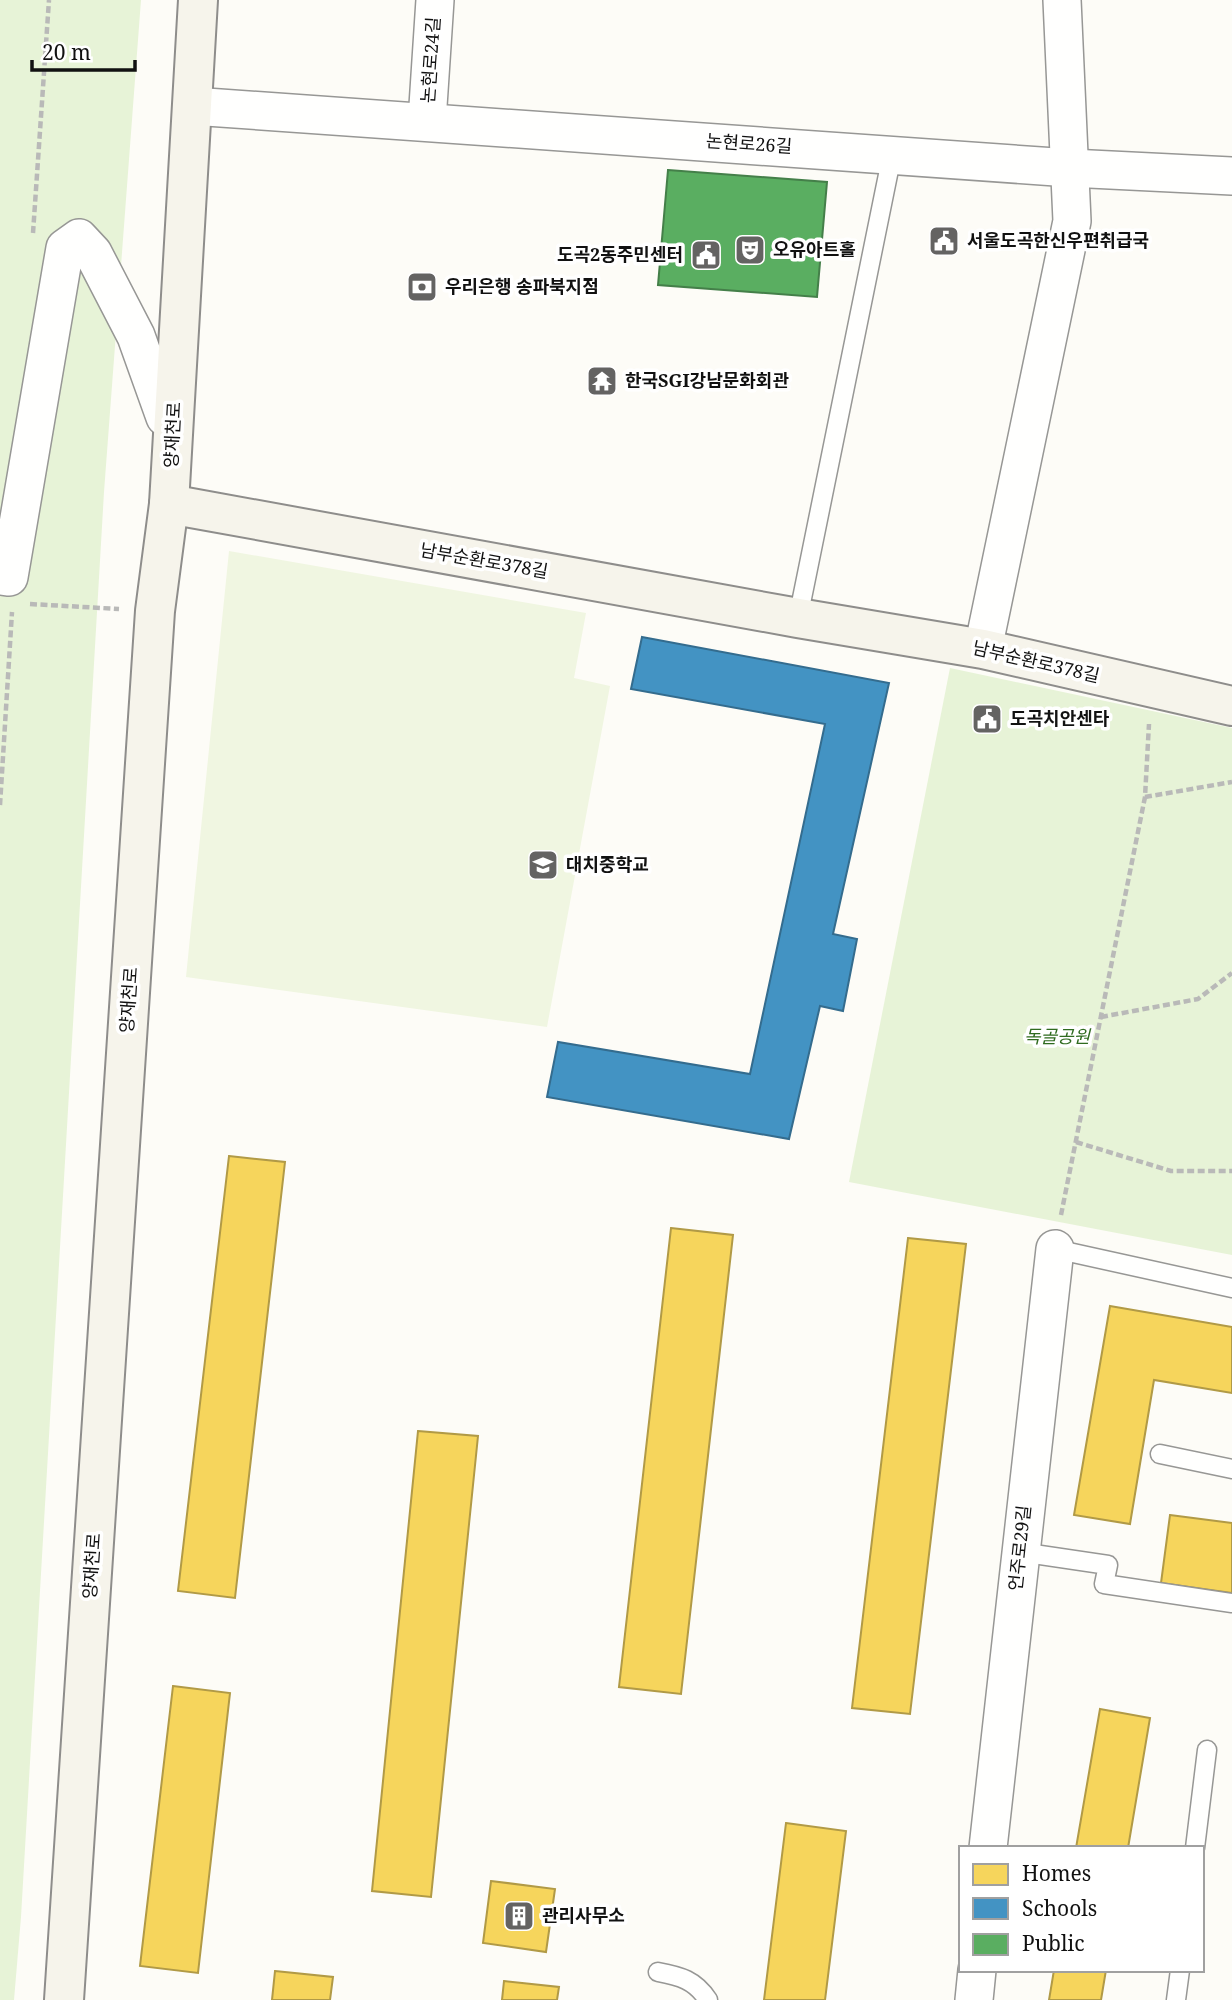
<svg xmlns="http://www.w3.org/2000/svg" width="1232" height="2000" viewBox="0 0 1232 2000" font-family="'Noto Serif','Noto Sans KR',serif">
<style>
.green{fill:#e7f3d7}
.pitch{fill:#f0f6e1}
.homes{fill:#f6d55c;stroke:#b19a46;stroke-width:2}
.schools{fill:#4393c3;stroke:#346c8e;stroke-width:2}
.public{fill:#5aae61;stroke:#447f49;stroke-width:2}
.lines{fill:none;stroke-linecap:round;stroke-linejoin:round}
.lane-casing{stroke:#979795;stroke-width:21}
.street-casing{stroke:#979795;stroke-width:40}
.secondary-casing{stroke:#8e8d8b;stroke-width:42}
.path{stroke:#b9b9b8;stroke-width:4.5;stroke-dasharray:7 3.5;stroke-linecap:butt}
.lane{stroke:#fffffe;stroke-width:18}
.street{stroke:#fffffe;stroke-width:37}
.secondary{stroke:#f6f4eb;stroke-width:38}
.labels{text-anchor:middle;stroke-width:7;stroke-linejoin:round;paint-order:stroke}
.street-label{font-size:18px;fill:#111;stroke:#fff}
.poi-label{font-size:18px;font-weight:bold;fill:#111;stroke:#fff;text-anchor:start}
.park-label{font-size:18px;font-style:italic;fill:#2f6b1f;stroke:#fff}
</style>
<rect width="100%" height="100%" fill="#fdfcf7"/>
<g class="green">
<path d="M0,0H141L104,492L21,1917L14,2000H0Z"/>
<path d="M950,668L1232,728V1255L849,1182Z"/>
</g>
<path class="pitch" d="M229,551L586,613L574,678L610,686L547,1027L186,977Z"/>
<g class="homes">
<path d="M229,1156L285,1162L235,1598L178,1591Z"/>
<path d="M671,1228L733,1235L681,1694L619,1687Z"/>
<path d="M908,1238L966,1244L910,1714L852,1708Z"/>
<path d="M1110,1306L1232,1327V1393L1154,1380L1130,1524L1074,1515Z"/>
<path d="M418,1431L478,1436L431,1897L372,1891Z"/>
<path d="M1170,1515L1232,1523V1593L1161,1583Z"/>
<path d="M173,1686L230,1693L198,1973L140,1966Z"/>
<path d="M1100,1709L1150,1718L1128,1848H1076Z"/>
<path d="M786,1823L846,1831L825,2000H764Z"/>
<path d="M491,1881L555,1889L546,1952L483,1943Z"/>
<path d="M1054,1970H1106L1101,2000H1049Z"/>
<path d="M275,1971L333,1977L330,2000H272Z"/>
<path d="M504,1981L559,1987L557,2000H502Z"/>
</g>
<path class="schools" d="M642,637L889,683L833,934L857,939L843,1011L820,1006L789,1139L547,1097L558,1042L750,1074L825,724L631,689Z"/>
<path class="public" d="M668,170L827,182L817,297L658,285Z"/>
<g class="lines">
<g class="lane-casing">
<g id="lane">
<path d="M798,618L892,155"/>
<path d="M1055,1249L1232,1288"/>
<path d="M1160,1454L1232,1469"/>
<path d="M1020,1552L1108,1565L1104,1584L1232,1603"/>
<path d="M1195,1848L1207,1750"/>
<path d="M658,1972C680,1976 695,1980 708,2000"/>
<path d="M1176,2000L1180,1970"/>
</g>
</g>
<g class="street-casing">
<g id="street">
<path d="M192,106L1070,168L1232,176"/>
<path d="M427,121L435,0"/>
<path d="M0,576L9,577L65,248L79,238L93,253L136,336L165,417"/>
<path d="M983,649L1072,221L1062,0"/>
<path d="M988,1848L1055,1249"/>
<path d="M974,2000L977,1970"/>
</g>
</g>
<g class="secondary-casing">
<g id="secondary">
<path d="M169,504L798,618L983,649L1232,706"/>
<path d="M64,2000L155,611L169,504L198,0"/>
</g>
</g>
<g class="path">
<path d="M33,233L49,0"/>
<path d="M30,604L119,609"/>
<path d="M1145,797L1232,782"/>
<path d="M0,805L12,612"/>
<path d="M1101,1017L1198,999L1232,973"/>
<path d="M1076,1142L1171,1171H1232"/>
<path d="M1061,1215L1145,797L1149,724"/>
</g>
<use href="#lane" class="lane"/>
<use href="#street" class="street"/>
<use href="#secondary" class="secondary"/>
</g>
<defs>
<g id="civic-square" transform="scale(1.575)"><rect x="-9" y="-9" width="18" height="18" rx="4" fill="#646362" stroke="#fff"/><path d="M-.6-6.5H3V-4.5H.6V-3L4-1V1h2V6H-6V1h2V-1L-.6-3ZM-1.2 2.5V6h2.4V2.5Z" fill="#fff"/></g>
<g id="theatre-square" transform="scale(1.575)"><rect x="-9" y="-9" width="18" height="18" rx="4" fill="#646362" stroke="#fff"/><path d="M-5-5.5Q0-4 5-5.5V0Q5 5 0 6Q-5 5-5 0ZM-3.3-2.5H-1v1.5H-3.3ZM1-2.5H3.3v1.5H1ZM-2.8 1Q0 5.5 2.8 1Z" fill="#fff"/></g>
<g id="bank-square" transform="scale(1.575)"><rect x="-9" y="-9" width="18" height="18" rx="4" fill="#646362" stroke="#fff"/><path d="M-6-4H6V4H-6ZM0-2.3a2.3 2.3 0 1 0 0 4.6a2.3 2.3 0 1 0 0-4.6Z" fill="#fff"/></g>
<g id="temple-square" transform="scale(1.575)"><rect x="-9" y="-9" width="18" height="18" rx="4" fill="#646362" stroke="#fff"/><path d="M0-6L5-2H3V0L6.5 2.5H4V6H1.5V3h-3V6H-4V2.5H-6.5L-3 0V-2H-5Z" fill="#fff"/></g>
<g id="school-square" transform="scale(1.575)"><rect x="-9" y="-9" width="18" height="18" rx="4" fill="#646362" stroke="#fff"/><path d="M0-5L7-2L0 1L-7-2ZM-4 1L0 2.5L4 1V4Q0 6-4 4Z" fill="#fff"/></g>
<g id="building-square" transform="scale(1.575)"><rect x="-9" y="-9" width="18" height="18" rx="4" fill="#646362" stroke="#fff"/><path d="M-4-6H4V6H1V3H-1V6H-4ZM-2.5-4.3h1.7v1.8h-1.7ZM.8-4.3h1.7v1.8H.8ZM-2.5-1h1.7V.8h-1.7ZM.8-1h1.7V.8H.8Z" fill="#fff"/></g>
</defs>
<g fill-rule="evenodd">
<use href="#civic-square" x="944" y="241"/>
<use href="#theatre-square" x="750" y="250"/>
<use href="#civic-square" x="706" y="255"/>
<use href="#bank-square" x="422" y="287"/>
<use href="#temple-square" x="602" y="381"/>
<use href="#civic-square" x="987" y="719"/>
<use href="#school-square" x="543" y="865"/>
<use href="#building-square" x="519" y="1916"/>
</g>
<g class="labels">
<g class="street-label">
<text transform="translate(431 60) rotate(-86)" y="6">논현로24길</text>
<text transform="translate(749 144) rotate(4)" y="6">논현로26길</text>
<text transform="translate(173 435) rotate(-87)" y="6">양재천로</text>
<text transform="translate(484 561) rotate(10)" y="6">남부순환로378길</text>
<text transform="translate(1036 662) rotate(13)" y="6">남부순환로378길</text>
<text transform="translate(129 1000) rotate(-86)" y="6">양재천로</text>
<text transform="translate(1020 1548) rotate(-84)" y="6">언주로29길</text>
<text transform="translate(92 1566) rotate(-86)" y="6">양재천로</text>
</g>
<g class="poi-label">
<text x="967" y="247">서울도곡한신우편취급국</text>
<text x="773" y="256">오유아트홀</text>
<text x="683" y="261" text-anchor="end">도곡2동주민센터</text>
<text x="445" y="293">우리은행 송파북지점</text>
<text x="625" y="387">한국SGI강남문화회관</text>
<text x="1010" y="725">도곡치안센타</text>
<text x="566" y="871">대치중학교</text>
<text x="542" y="1922">관리사무소</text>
</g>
<g class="park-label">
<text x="1057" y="1043">독골공원</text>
</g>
</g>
<rect x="959" y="1846" width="245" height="126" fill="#ffffff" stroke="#a0a0a0" stroke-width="2"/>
<rect x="973" y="1864" width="35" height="21" fill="#f6d55c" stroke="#a0a0a0" stroke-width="2"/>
<text x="1022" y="1881" font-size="21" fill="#111111">Homes</text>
<rect x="973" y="1898" width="35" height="21" fill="#4393c3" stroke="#a0a0a0" stroke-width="2"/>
<text x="1022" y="1916" font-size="21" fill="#111111">Schools</text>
<rect x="973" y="1934" width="35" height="21" fill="#5aae61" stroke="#a0a0a0" stroke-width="2"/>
<text x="1022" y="1951" font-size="21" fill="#111111">Public</text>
<path d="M32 60v10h103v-10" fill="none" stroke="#111111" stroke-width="3.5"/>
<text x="42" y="60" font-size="21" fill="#111111" stroke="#ffffff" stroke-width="5" paint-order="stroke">20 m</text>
</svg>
